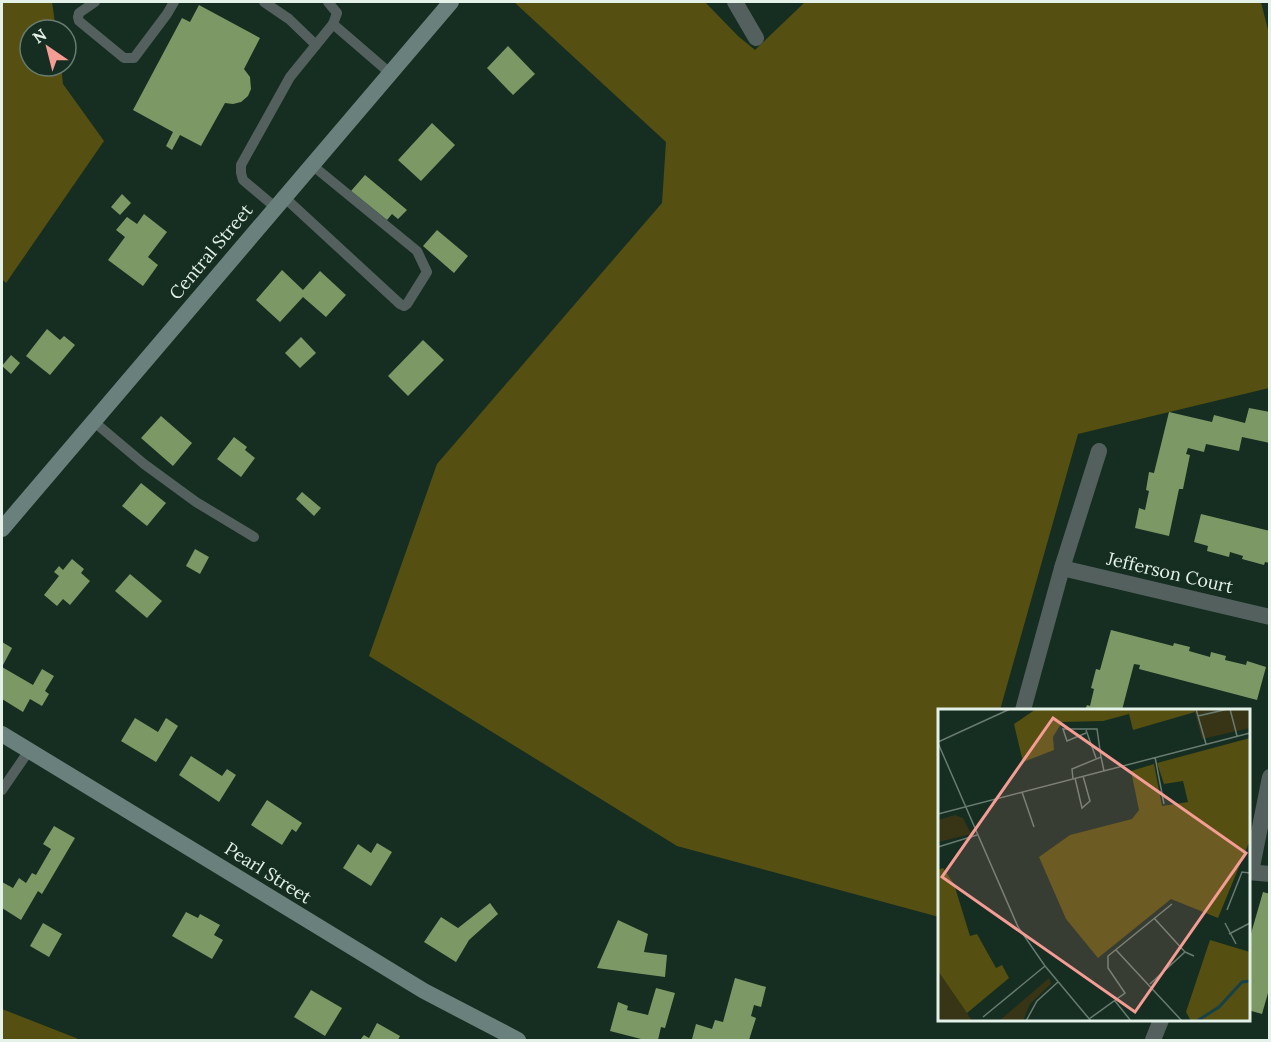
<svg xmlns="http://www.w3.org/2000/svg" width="1271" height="1042" viewBox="0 0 1271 1042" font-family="Lora,serif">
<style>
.forest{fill:#555011}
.building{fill:#7c9965}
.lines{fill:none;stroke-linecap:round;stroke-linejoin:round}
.service{stroke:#53605e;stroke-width:10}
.minor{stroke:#53605e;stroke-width:16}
.secondary{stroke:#6a807d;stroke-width:16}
.labels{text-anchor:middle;stroke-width:6;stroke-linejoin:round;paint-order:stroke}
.street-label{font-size:18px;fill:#e3f1e8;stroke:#162d21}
.inset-river{fill:none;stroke:#164149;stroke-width:3}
.inset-road{fill:none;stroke:#687b71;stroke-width:1.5}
.view{fill:#f59c95;fill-opacity:0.15;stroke:#f59c95;stroke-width:3}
.inset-edge{fill:none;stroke:#e3f1e8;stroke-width:3}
</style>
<rect width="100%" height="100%" fill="#162d21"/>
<g class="forest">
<path d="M2,2H52L56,30H30V66H61L63,84L104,141L6,283L2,279Z"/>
<path d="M514,2H705L738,36L755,50L805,2H1261L1270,38L1269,388L1078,434L1000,710H940L939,917L677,846L369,656L437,464L662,203L666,142Z"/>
<path d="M2,1009L76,1038L79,1040H2Z"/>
</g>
<g class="building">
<path d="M199,5L260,38L244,69L250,77L251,89L248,96L241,102L233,104L225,103L201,146L180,135L172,150L166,146L173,132L133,110L182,18L190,22Z"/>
<path d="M508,46L535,74L513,95L487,68Z"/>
<path d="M432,123L455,145L421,181L398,160Z"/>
<path d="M365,175L407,210L398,219L392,214L387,220L351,191Z"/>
<path d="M122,194L131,203L120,215L111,207Z"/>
<path d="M144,214L167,232L148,257L158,265L143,286L108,260L125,237L116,230L127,217L137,224Z"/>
<path d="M437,230L468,256L454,273L423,246Z"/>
<path d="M282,270L303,290L320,271L346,295L326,317L303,297L280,322L256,300Z"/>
<path d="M47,329L60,340L64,336L75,345L50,375L26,356Z"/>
<path d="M301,337L316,353L300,368L285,353Z"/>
<path d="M423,340L444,360L408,396L388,376Z"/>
<path d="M11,355L20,363L11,374L2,366Z"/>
<path d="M1249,408L1270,412V443L1242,437L1239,451L1206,444L1204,452L1188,448L1186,454L1190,455L1183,489H1179L1169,536L1135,528L1139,508L1145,510L1149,491L1146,490L1149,472L1154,473L1169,412L1212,422L1214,415L1245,423Z"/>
<path d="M161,416L192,443L173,466L141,438Z"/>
<path d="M234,437L247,447L245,450L255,458L241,477L217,459Z"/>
<path d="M141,483L166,503L147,526L122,506Z"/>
<path d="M302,492L321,508L314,516L296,499Z"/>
<path d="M1201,514L1270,531V563L1265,562L1264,565L1242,559L1243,556L1230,552L1229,557L1207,551L1208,546L1194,542Z"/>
<path d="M195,549L209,557L200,574L186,566Z"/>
<path d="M72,559L84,569L81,573L90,581L70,605L63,599L57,606L44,595L59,576L54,572L59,566L63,570Z"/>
<path d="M130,574L162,601L147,618L115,591Z"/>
<path d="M1111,630L1173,646L1174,643L1190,647L1189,651L1210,657L1211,652L1226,656L1225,660L1246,665L1247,661L1266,667L1257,700L1139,669L1140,665L1134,664L1122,710H1085L1087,705L1090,706L1094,689L1091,688L1096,669L1100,670Z"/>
<path d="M2,642L12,648L2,667Z"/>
<path d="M2,667L33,685L42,669L54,676L45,691L49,694L42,706L30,699L23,712L2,699Z"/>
<path d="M135,718L158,732L166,718L178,726L156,762L121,741Z"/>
<path d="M191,756L222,776L227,769L236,775L219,802L179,775Z"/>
<path d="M267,800L302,823L296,832L292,829L282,845L251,825Z"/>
<path d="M54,826L75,838L42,894L38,891L21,920L2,908V882L13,888L19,878L26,883L32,873L36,875L51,849L43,844Z"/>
<path d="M377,843L392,852L371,886L343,868L358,844L371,853Z"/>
<path d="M1263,892L1270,894V986L1262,1014L1248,1010V944Z"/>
<path d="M490,903L498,914L469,940L456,962L424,942L441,917L458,928Z"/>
<path d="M186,912L198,918L200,914L220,925L214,935L223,940L212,959L172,936Z"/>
<path d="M618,920L648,934L644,952L667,955L665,977L597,968Z"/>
<path d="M43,923L62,934L49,957L30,946Z"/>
<path d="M735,978L766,987L761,1007L754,1005L751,1016L756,1018L749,1040H699L692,1039L696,1024L712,1029L715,1020L723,1022Z"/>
<path d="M656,988L675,993L665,1028L661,1027L658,1040H645L610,1031L618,1002L628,1006L627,1010L648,1015Z"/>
<path d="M311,990L342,1008L325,1036L294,1017Z"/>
<path d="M377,1023L400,1036L398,1040H360L364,1035L369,1038Z"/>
</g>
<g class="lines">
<g class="service">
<path d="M95,2L79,13L78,17L79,21L124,58H134L167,14L174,2"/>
<path d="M264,2L289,19L316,45"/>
<path d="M328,2L337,13L333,24"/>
<path d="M284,197L400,304L404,306L407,304L427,272L417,251L312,165"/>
<path d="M275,207L243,180L241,173V165L290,77L333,24L391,74"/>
<path d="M93,421L144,464L196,502L254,537"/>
<path d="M2,790L28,752"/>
</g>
<g class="minor">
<path d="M735,2L756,38"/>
<path d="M1062,568L1270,617"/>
<path d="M1023,710L1062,568L1099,451"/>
<path d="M1248,872L1270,874"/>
<path d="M1251,872L1270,777"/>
<path d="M1153,1040L1161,1020"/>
</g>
<g class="secondary">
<path d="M2,529L451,2"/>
<path d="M2,734L424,991L518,1040"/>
</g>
</g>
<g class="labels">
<g class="street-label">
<text transform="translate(211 252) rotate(-50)" y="6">Central Street</text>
<text transform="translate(1170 573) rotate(13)" y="6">Jefferson Court</text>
<text transform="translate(268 873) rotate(32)" y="6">Pearl Street</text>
</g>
</g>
<g transform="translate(938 709)">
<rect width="312" height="312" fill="#162d21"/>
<path d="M256,0H312V19L264,30ZM17,106L25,109L33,125L0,133V111ZM0,262L29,304L34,312H0ZM111,269L113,275L92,295L85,312H61Z" fill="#383516"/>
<path d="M98,0H256L257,3L195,21L191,5L165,12L124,13L115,28L116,41L85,53L76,15ZM312,29V131L280,209L233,190L160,249L128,210L101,148L132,126L194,110L201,101L193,62L216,55L224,97L250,93L245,72L226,75L219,54ZM5,159L16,175L32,227L39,225L58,259L64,256L71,269L29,304L0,262V161ZM272,231L312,243V312H253L248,303Z" fill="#555011"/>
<path class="inset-river" d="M259,312L281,298L304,273L312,272"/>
<path class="inset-road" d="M258,0L260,7L290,0M292,0L299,27M260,7L268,35M148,21L158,49M148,24L129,32L125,20H159L163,48M0,33L72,0M0,34L80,218L107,257L153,312M217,48L226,95M137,69L144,99L152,92L145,67M135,70L134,60L163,48L166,62M84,83L96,118M0,105L312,24M0,138L39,126M289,201L304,163L312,164M216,209L247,243M287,214L298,235M291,225L312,214M178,241L244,312M212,275L247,243L256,247M177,292L193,312M45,308L107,257M151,310L187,284L170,259V247L234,195M88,312L99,292L120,273"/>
<path class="view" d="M115,9L308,144L197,303L4,168Z"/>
<rect width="312" height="312" class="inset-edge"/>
</g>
<rect width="1271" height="1042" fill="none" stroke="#e3f1e8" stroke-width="6"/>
<g transform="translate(48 48) rotate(325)"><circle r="28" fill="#162d21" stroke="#687b71" stroke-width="1.5"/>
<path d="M0-4.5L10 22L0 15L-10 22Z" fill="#f59c95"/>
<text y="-9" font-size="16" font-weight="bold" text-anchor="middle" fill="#e3f1e8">N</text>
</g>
</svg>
